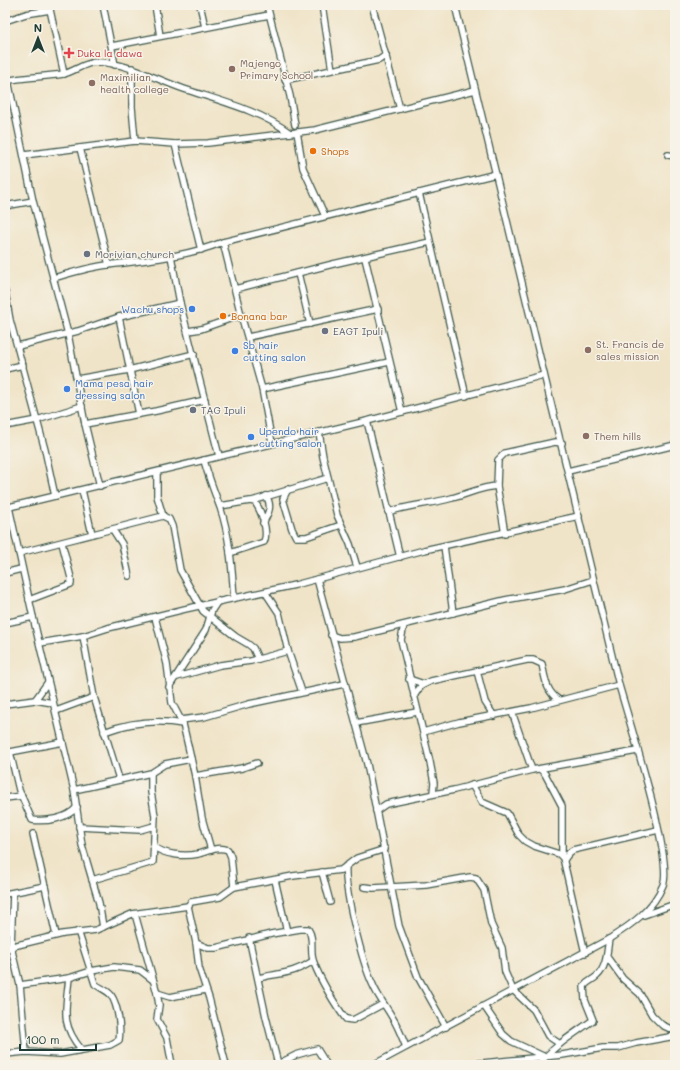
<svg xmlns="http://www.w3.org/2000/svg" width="680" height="1070" viewBox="0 0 680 1070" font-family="Mali,sans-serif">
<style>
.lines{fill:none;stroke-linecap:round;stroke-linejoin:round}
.minor-casing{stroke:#3e564a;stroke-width:8}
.minor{stroke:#fff;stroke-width:5.5}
.health-dot{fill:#e0444e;stroke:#f7f3e8;stroke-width:1.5}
.education-dot{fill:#8d6e63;stroke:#f7f3e8;stroke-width:1.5}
.food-dot{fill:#e8710a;stroke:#f7f3e8;stroke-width:1.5}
.worship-dot{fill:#6b7280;stroke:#f7f3e8;stroke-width:1.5}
.shop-dot{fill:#3f7fe0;stroke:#f7f3e8;stroke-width:1.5}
.labels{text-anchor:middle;stroke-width:3;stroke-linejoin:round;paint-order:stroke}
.health-label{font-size:10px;fill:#be3a42;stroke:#f7f3e8;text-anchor:start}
.education-label{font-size:10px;fill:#785e54;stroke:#f7f3e8;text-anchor:start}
.food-label{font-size:10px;fill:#c56008;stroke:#f7f3e8;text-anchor:start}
.worship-label{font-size:10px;fill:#5b616d;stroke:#f7f3e8;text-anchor:start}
.shop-label{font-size:10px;fill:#366cbe;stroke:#f7f3e8;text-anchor:start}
</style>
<rect width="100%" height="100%" fill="#f7f3e8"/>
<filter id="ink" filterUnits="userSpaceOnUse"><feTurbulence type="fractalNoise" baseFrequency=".025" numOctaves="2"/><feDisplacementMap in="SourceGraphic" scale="8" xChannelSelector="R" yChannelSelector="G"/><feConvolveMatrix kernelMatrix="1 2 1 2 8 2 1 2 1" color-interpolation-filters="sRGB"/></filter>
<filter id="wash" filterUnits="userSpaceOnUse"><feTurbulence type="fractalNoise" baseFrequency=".012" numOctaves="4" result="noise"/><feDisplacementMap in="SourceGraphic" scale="16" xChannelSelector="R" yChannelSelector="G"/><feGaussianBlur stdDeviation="0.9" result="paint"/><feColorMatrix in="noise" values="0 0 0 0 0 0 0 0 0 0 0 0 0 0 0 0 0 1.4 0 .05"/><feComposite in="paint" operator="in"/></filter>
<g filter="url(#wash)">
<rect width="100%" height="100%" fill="#f0e4c8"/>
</g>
<g filter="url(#ink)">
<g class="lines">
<g class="minor-casing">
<g id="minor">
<path d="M49,5L64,74"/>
<path d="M103,5L115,65"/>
<path d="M155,5L160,36"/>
<path d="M200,5L205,27"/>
<path d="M267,5L290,96L295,125"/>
<path d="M322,5L332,70"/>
<path d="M372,5L400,109"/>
<path d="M5,21L26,14L50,10"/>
<path d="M112,46L269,15"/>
<path d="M132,68V107L135,141"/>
<path d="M8,80L33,201L68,334L85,424L100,486"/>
<path d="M285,80L379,60L386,55"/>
<path d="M5,81C24,77 44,77 63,74C74,72 85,62 97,62C128,63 155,79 184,89C220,101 259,110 290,133"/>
<path d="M297,132L303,168L325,216"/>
<path d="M175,144L208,143L315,130L475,90"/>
<path d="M80,148L109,265"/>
<path d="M24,155L135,141L175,144L201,250"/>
<path d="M668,155L675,156"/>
<path d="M419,193L466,396"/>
<path d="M5,206L33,201"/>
<path d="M223,242L496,174"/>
<path d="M171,256L180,303L219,456"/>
<path d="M365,258L402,412"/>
<path d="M298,273L310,324"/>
<path d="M53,278C71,273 89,267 108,265C146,260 186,257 223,242L241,315L262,389L272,443"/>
<path d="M235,289L333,264L430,242"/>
<path d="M5,292L10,320L45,450L55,496"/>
<path d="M119,317L139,414"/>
<path d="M188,331L201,329L241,315"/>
<path d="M248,337L378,309"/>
<path d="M18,346L78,331L119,317L180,303"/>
<path d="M5,369L23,365"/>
<path d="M77,379L129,370L194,354"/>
<path d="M262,389L389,362"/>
<path d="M367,421L400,557"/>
<path d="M85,424L156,411L205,400"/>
<path d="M5,426L37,420L82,406"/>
<path d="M319,432L323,457L337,515L350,544L357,567"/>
<path d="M204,460C208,476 214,491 220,507C230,536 232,568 234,598"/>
<path d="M568,471L675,445"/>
<path d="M157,472V496L163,516L169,519L172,526L180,570L203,611L236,637L248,644L253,648L258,659"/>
<path d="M288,489L283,499L292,529L296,537H306L341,525"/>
<path d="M82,490L92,534"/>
<path d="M252,501L328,478"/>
<path d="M220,506L250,501L255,502C261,511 269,531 264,542L230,553"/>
<path d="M9,507L33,617L74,790L82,845L99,903L103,927"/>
<path d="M5,508L367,421L544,375"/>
<path d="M388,512C409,505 431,504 452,498C468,494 481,487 497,486"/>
<path d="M263,523C268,514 273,506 266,496"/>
<path d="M113,530L122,544L129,576"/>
<path d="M505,534L497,486L498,460L505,453L555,442L562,443"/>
<path d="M444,546L453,613"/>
<path d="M19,553L163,516"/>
<path d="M5,573L21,569"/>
<path d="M317,579L367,764L399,926L418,977L446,1027"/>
<path d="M265,592L279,613L288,651L302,692"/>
<path d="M29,600L71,584V578L62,543"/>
<path d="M155,617L167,664L172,703L183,724L195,776L202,818L211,850"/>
<path d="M5,623L33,617"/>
<path d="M404,625L401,640L430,762L434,783L433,793"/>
<path d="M331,635L340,638L354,637L505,600L565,589L593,580"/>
<path d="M83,636L94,697L119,779"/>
<path d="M40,643L83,636L108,628L185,609L295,585L424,550L579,516"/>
<path d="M477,671L485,702L494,716"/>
<path d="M177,677L220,665L251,661L288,651"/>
<path d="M409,679L424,684"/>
<path d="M169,687L206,630L212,610L218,601"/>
<path d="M414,696L421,686L431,681L527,660H533L542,664C545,678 546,692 559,700"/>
<path d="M35,700L48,682"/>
<path d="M5,704L35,700L53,703"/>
<path d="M56,711L94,697"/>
<path d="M512,712L532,770"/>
<path d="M181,720L204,717L249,704L344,684"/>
<path d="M356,723L417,712"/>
<path d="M104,732C130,722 155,719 183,724"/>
<path d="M423,732L459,722L531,708L619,685"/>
<path d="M10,752L19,790L32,820C46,822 67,819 77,807"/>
<path d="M5,753L63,742"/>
<path d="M540,769L545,774L562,806V856"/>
<path d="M195,776L242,768L257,763"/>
<path d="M472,785L482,802L507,813L519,835L525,841L534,846L559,854L563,858L585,953"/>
<path d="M74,790L151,773"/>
<path d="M5,798L22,796"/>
<path d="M376,811L386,804L454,790L532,770L637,751"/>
<path d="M79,827L140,830L154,826"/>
<path d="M33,834L56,935"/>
<path d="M153,846C164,855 185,857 198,854C209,851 218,846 228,850L231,857L234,887"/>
<path d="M564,860L569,853L573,850L658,830"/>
<path d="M346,866C344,891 362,962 373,985C378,997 386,1006 392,1017C398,1026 402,1037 406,1047"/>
<path d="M322,872L330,902"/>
<path d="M92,880L153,862L155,816L151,792V773L165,764L191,759"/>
<path d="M275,880L287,932"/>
<path d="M364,887L373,888L426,885L470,877L476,878L484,890L491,924L502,948L505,972L513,990L534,1010L548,1036L560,1044"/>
<path d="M13,893L11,947L20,985L26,1052"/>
<path d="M5,894L45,886"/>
<path d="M188,906L196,943L208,948H216L271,934L300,929H308C315,939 309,952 314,963C320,979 335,1005 346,1019L353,1020L383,1004"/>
<path d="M135,914L157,993L159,1005L157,1019L167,1038L172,1065"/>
<path d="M644,915L675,904"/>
<path d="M249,938L266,1017L278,1064"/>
<path d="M196,943L199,968L209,998L226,1065"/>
<path d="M5,948L63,934L96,930L132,914L188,906L191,902L220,897L234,887L293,876L341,870L357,858L385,849"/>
<path d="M607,957L623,979L640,994L652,1015L662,1025L675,1031"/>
<path d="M69,978C66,1009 60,1024 81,1049"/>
<path d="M258,978C279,973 294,974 313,961"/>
<path d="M20,985L69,978L91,971L114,967L140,970L153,980"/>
<path d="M157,993L170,997L205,990"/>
<path d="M484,1006L503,1034L511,1041L543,1056"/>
<path d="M5,1054L26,1052L60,1054L110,1045L119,1040C121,1028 118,1005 111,995C107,990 100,988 95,984L78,931"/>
<path d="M276,1065L296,1055L317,1049L327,1065"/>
<path d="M373,1065L609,939C631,925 653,910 663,885C674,860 628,718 619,685L455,5"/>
<path d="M462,1065L562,1055L603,1048H618L636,1043L675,1036"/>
<path d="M539,1065C553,1046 574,1034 593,1020L585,1000L584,986C588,981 593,980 597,976C607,967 607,951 609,939"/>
</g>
</g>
<use href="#minor" class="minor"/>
</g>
</g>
<path class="health-dot" d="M67 47h4v4h4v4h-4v4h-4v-4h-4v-4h4z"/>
<g class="education-dot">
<circle cx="232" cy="69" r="4"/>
<circle cx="92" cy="83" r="4"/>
<circle cx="588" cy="350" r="4"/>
<circle cx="586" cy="436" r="4"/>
</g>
<g class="food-dot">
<circle cx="313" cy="151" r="4"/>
<circle cx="223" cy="316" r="4"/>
</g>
<g class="worship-dot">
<circle cx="87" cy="254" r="4"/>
<circle cx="325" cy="331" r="4"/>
<circle cx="193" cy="410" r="4"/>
</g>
<g class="shop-dot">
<circle cx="192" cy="309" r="4"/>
<circle cx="235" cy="351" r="4"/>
<circle cx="67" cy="389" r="4"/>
<circle cx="251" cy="437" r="4"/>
</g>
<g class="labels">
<g class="health-label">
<text x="77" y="57">Duka la dawa</text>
</g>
<g class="education-label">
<text x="240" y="67">Majengo<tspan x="240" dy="12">Primary School</tspan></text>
<text x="100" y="81">Maximilian<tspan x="100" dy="12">health college</tspan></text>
<text x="596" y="348">St. Francis de<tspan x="596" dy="12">sales mission</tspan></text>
<text x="594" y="440">Them hills</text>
</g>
<g class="food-label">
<text x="321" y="155">Shops</text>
<text x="231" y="320">Bonana bar</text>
</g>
<g class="worship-label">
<text x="95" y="258">Morivian church</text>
<text x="333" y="335">EAGT Ipuli</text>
<text x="201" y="414">TAG Ipuli</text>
</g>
<g class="shop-label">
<text x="184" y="313" text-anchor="end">Wachu shops</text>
<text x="243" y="349">Sb hair<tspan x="243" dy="12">cutting salon</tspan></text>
<text x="75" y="387">Mama pesa hair<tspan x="75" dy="12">dressing salon</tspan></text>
<text x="259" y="435">Upendo hair<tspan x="259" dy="12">cutting salon</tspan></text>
</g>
</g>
<rect width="680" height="1070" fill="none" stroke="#f7f3e8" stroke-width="20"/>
<g transform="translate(38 38)" stroke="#f7f3e8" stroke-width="3" paint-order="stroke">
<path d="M0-3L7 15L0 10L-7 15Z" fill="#1f3d34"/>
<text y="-6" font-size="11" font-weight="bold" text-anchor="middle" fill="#1f3d34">N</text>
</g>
<path d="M20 1044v6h76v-6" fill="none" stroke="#1f3d34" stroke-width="2"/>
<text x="26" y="1044" font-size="12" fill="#1f3d34" stroke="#f7f3e8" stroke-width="3" paint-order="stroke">100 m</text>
</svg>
